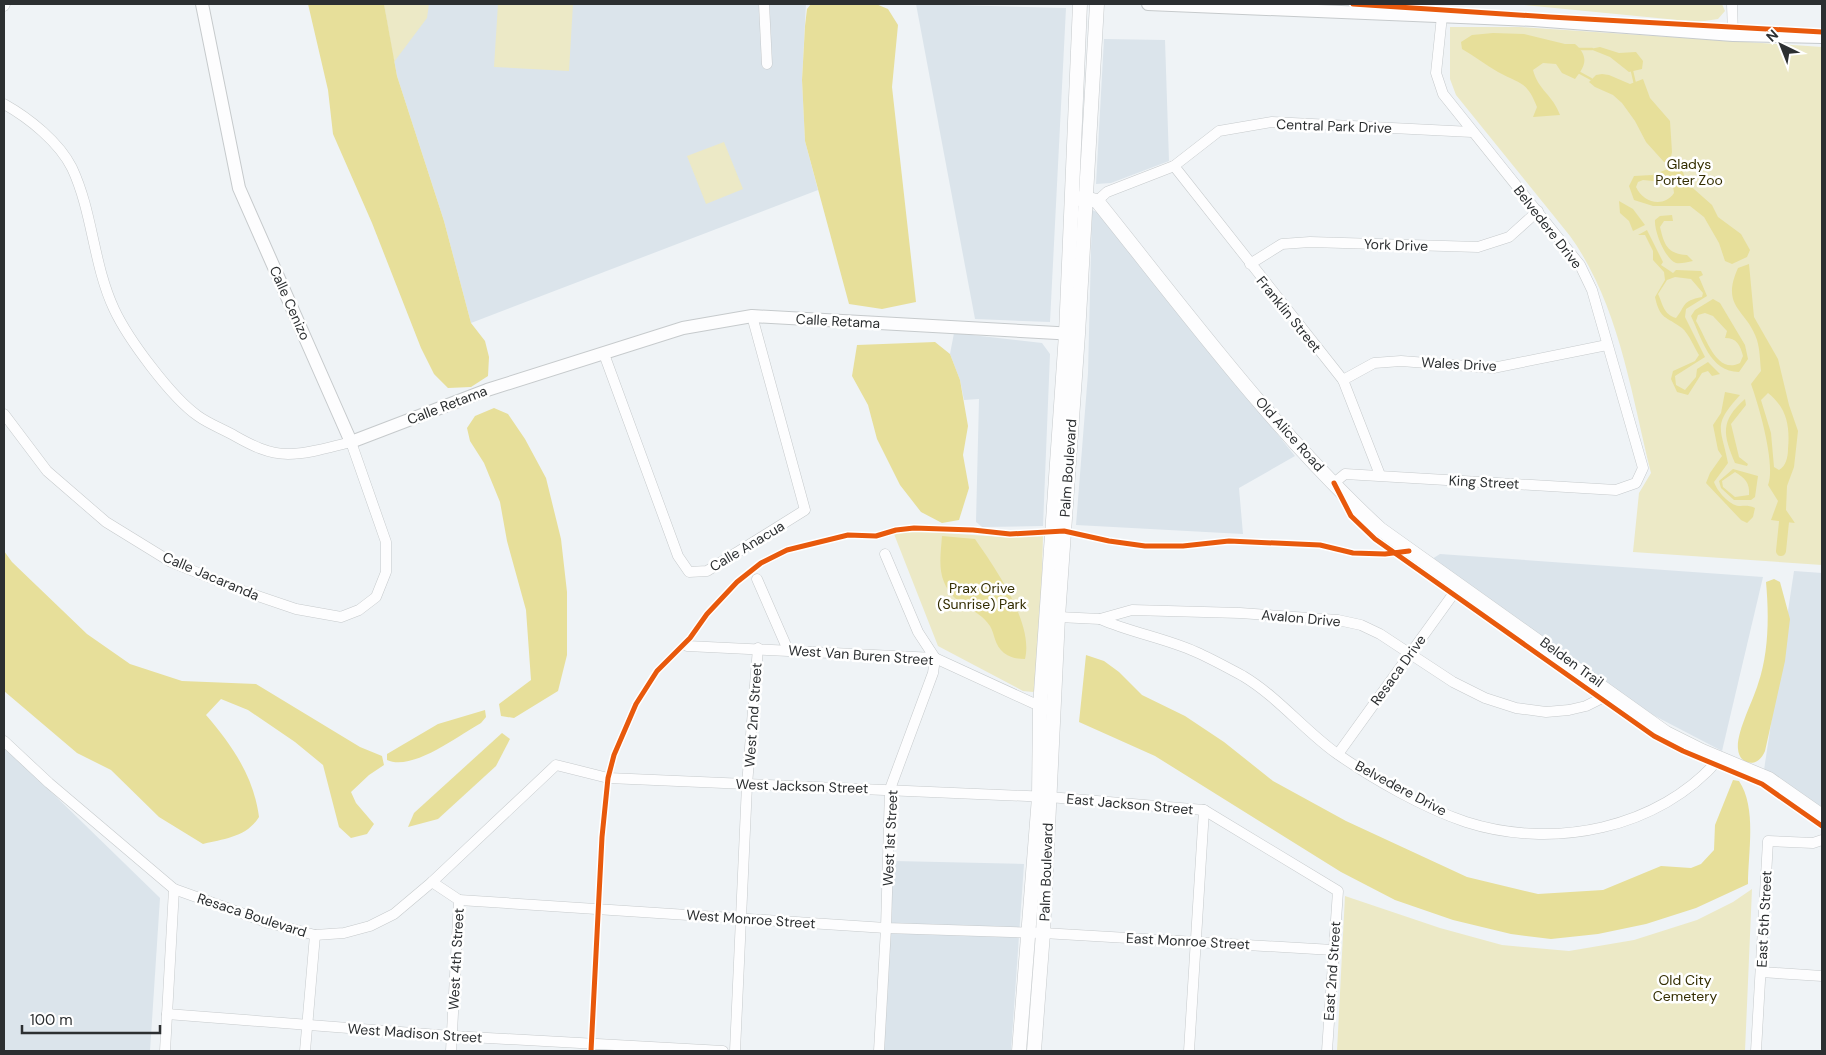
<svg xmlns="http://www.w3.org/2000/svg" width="1826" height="1055" viewBox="0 0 1826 1055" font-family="'DM Sans',sans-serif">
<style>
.built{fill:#dbe4eb}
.green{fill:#ece9c6}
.water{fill:#e7df9a;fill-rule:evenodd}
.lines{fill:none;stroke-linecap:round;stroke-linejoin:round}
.stream{stroke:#e7df9a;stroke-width:2.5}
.canal{stroke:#e7df9a;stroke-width:10}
.minor-casing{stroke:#c6cacc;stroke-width:11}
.tertiary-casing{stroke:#c6cacc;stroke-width:14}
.secondary-casing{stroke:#c6cacc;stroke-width:15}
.minor{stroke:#fdfdfe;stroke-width:10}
.tertiary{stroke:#fdfdfe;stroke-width:12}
.secondary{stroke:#fdfdfe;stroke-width:14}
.cycleway-casing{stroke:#fff;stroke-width:8}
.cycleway{stroke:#e8590c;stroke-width:5}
.labels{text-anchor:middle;stroke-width:5;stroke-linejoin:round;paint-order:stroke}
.street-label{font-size:14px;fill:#2c2f31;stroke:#fff}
.park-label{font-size:14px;fill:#332d01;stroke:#fff}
</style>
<rect width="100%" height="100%" fill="#eff3f6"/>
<g class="built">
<path d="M384,4H806L802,80L805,141L818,190L471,323L444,221L397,76Z"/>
<path d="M916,4L1066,8L1050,322L975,319Z"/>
<path d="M1104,39L1165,40L1169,161L1111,183L1096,184Z"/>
<path d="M1092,210L1099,213L1295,456L1239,488L1243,534L1076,525L1088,373Z"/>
<path d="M954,333L1042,343L1050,354L1043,526L982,527L976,522L979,399L964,400L960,380L950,354Z"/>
<path d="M1440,554L1763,577L1722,751L1632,704L1432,559Z"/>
<path d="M1794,571L1822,573V808L1764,770Z"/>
<path d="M4,746L160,898L150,1051H4Z"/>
<path d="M894,861L1024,864L1011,1051H882Z"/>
</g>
<g class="green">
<path d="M384,4H429L427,18L394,62Z"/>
<path d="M498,4H573L569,71L494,67Z"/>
<path d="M1515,4H1722L1725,11L1718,19L1698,22Z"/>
<path d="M1450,27H1520L1822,47V565L1633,552L1639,493L1651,473C1631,393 1619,304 1570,236L1456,95L1450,79Z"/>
<path d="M724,142L743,189L706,204L687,156Z"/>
<path d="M914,531L1002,537L1043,535L1039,686L1033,692L1023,691L938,646L894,534Z"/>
<path d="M1752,889L1745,1051H1337L1345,896L1440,928L1502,945L1569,951L1634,940L1697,920L1733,902Z"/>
</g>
<g class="water">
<path d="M308,4H384L397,76L444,221L471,323L485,341L489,357L488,376L471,387L448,388L434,374L421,348L372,223L333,134L328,90Z"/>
<path d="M811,4H876L888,9L898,25L892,87L916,302L882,309L849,304L805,141L802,80L805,26L807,9Z"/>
<path d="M1493,33L1524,34L1565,44H1575C1589,56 1586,66 1575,79L1562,73L1556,64L1543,63L1533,70C1538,90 1553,95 1560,115L1533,117L1537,107C1527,81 1520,84 1498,72C1486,65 1474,56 1462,49L1461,42L1472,35Z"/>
<path d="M1600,47L1619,53L1636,52L1643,61L1642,69L1629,72L1610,57L1590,49Z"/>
<path d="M1602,74L1609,75L1630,84L1643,79L1650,98L1670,121L1672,152L1670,162H1664L1646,142L1635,121L1622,103L1613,95L1595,87L1589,82L1596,75Z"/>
<path d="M1668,169H1679L1683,172L1686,182L1712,205L1718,217L1741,234L1750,250L1747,257L1732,264L1725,261L1719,243L1704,217L1690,206H1653L1634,200L1629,186L1634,176L1652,175ZM1643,180L1663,182L1673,186L1674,193C1664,208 1643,203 1636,187L1638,182Z"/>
<path d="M1619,201L1633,209L1645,225L1633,231L1629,221L1620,213Z"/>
<path d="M1672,215L1673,221H1664L1660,227C1664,244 1667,254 1687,255L1693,261C1687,262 1681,264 1676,263C1665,259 1654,231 1655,220L1660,216Z"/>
<path d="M1647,230L1663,262L1661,265L1673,273L1676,270L1701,271L1703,275L1699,277L1707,296L1686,309L1685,317L1705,357L1675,376L1676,385L1685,390L1696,377L1697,369L1708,362L1720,374L1712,376L1708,371L1702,373L1688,395L1677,392L1671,379L1673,371L1695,361L1699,355C1694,347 1689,334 1682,328C1666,316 1660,320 1655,297L1665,280L1664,272L1653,260V251L1645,235H1638ZM1675,277L1691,279L1703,293L1702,297C1681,301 1686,306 1676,318C1663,314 1663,304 1658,294L1667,280Z"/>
<path d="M1749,264L1754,317L1778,359L1789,405L1798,431L1794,467L1787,486L1786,510L1795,523L1771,520L1778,501L1768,485C1776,465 1759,406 1751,384L1761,371C1760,361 1760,350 1757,340C1747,309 1720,308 1738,268ZM1768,393C1787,408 1790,426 1788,449C1788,457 1786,466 1779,470L1774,467L1771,433L1761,400Z"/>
<path d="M1713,299L1720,303L1745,345L1748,359L1739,372C1710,372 1702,339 1691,316L1695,310ZM1705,313L1713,316L1727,331L1725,338C1737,338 1740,345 1743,356L1740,363C1716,375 1706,337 1696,321L1698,315Z"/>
<path d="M935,342L950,354L960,380L968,426L963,455L969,488L959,520L942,523L921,512L900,485L877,439L868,405L852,376L857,345Z"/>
<path d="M1725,392L1740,395C1712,426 1721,427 1728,463L1714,482C1717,491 1729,505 1739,506C1746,506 1748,505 1755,508L1753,517L1747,523L1741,520L1706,483L1710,473L1722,456L1718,450L1713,425L1721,413Z"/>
<path d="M1745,399L1746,405L1731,424L1739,457L1748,464L1747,466L1735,463C1723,434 1720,421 1745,399Z"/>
<path d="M494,408L508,414L525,439L546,478L561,539L567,592V655L558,691L514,718L501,716L499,704L531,680L526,610L507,541L500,502L484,463L470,441L467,428L475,416Z"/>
<path d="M1733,469L1758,476L1755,497L1751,500H1734L1721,488L1719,481ZM1735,472C1745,478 1750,483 1749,495L1735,497L1723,487L1722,481Z"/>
<path d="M942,536L975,539C995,568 1034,623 1025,659C1017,659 1011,658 1004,653C994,645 995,634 990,626C978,607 954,607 944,582C938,568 941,551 942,536Z"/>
<path d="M4,551L12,562L87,634L130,664L182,681L256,684L360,747L382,756L384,765L369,775L351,792L356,803L374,824L367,834L351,838L339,827L323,765L295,742L248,710L221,699L206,715C232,745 254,777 259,817C247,837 224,839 203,844L159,817L111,770L77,753L4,691Z"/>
<path d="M1774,579L1780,582L1790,619L1785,661L1765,751C1758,769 1739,765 1738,749C1736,733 1753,701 1758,684C1769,653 1769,614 1766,582Z"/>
<path d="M1086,655L1104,661L1119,672L1142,695L1185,716L1224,742L1273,781L1346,821L1467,877L1538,894L1603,890L1661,866L1691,868L1701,864L1714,850L1715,825L1733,780L1739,781C1757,808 1748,852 1748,884L1696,908L1646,924L1598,934L1551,939L1511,934L1453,920L1395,900L1341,872L1155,756L1079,722Z"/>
<path d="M485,710L486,717L481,723C459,735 412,772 387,760V754L438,724Z"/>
<path d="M502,733L510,739L496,766L438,819L408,827L414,813Z"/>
</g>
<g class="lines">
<g class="stream">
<path d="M1576,49H1592"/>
<path d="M1632,71L1635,84"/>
<path d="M1580,73L1591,79"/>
</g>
<path class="canal" d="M1781,551L1784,522"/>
<g class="minor-casing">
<g id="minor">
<path d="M764,4L767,64"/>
<path d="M1732,4L1733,35"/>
<path d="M4,6L5,4"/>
<path d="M4,104C29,118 59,142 72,168C93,213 93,264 114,309C128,339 171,397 198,416C209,424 223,429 235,436C251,445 268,454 288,454C309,454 330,447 351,442L386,542V572L376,597L359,610L341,617L296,609L243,591L171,562L106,522L47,471L4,414"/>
<path d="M1174,166L1343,380L1380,475"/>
<path d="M1097,201L1107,192L1174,166L1219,131L1272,122L1472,132"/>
<path d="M1250,264L1282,244L1310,242L1478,247L1509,237L1538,211"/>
<path d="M604,354L678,556L689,572L707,571L805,510L752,316"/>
<path d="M1343,380L1374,363L1401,361L1493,368L1607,345"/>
<path d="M1334,483L1345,474L1616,490L1636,483L1643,468L1592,290L1580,265L1443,94L1436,73L1442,16"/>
<path d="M757,579L788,650"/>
<path d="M1058,617L1100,619L1132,610L1240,613L1338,620L1361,625L1380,634L1453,682L1485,698L1516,708L1546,712L1569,710L1586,706L1602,698L1607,692"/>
<path d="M1100,619C1132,633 1165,638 1196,652C1212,659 1228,668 1243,676C1278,697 1304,730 1336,753C1373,779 1424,808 1466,822C1553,850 1659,829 1719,759"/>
<path d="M687,646L935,658L1046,709"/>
<path d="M4,741L49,783L174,889L269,923L315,935L344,933L370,926L394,914L432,882L556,765L608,778L1049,797L1204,810L1338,891L1327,1051"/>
<path d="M1338,754L1459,586"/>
<path d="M432,882L459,900L451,1051"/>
<path d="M459,900L886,928L1043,933L1333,950"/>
<path d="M1761,972L1822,976"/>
<path d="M167,1014L452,1036L723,1051"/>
<path d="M165,1051L174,889"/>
<path d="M305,1051L315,935"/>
<path d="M735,1051L747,785L758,648"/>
<path d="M879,1051L886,928L890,789L933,673L935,658L918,632L885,554"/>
<path d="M1189,1051L1204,810"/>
<path d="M1756,1051L1768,841L1813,843L1822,840"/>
</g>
</g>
<g class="tertiary-casing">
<g id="tertiary">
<path d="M202,4L239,188L351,442L487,390L683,328L752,316L1075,334"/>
<path d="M1148,4L1534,20L1733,35L1822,37"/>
</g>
</g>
<g class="secondary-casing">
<g id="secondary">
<path d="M1076,199L1084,198L1097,201C1187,313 1274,431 1380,529L1666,733L1702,751L1769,779L1822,816"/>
<path d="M1019,1051L1039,797L1040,707L1066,334L1080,4"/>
<path d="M1034,1051L1043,933L1058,617L1078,334L1097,4"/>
</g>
</g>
<use href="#minor" class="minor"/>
<use href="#tertiary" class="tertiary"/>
<use href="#secondary" class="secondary"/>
<g class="cycleway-casing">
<g id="cycleway">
<path d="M1353,4L1550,17L1822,32"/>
<path d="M1334,483L1351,516L1375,539L1654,736L1683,751L1762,784L1822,826"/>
<path d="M591,1051L602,837L608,778L614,755L636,704L657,671L690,638L707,614L737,582L761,563L787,550L848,535L876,536L896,530L914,528L973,530L1010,534L1064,531L1109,541L1145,546H1183L1229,541L1320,545L1353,553L1385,554L1409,551"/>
</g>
</g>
<use href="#cycleway" class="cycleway"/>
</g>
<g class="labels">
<g class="street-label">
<text transform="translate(1334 126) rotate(2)" y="5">Central Park Drive</text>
<text transform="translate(1548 227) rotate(52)" y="5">Belvedere Drive</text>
<text transform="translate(1396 245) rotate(2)" y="5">York Drive</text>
<text transform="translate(290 303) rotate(66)" y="5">Calle Cenizo</text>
<text transform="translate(1289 314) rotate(51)" y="5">Franklin Street</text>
<text transform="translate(838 321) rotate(3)" y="5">Calle Retama</text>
<text transform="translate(1459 364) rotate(3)" y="5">Wales Drive</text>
<text transform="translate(447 405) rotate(-21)" y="5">Calle Retama</text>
<text transform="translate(1290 434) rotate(48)" y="5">Old Alice Road</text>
<text transform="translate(1068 468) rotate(-86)" y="5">Palm Boulevard</text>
<text transform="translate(1484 482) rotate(3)" y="5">King Street</text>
<text transform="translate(747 546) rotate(-31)" y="5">Calle Anacua</text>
<text transform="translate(211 576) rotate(23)" y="5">Calle Jacaranda</text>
<text transform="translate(1301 618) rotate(5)" y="5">Avalon Drive</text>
<text transform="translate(861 655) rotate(4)" y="5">West Van Buren Street</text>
<text transform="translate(1572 662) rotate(36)" y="5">Belden Trail</text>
<text transform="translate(1398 670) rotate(-54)" y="5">Resaca Drive</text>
<text transform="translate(753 715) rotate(-86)" y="5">West 2nd Street</text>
<text transform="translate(802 786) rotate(2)" y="5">West Jackson Street</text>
<text transform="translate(1401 788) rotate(28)" y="5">Belvedere Drive</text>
<text transform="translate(1130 804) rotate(5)" y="5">East Jackson Street</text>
<text transform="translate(890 838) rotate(-87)" y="5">West 1st Street</text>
<text transform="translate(1046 872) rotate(-88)" y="5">Palm Boulevard</text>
<text transform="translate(252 915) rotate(18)" y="5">Resaca Boulevard</text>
<text transform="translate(751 919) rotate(4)" y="5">West Monroe Street</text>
<text transform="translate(1764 919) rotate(-87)" y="5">East 5th Street</text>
<text transform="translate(1188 941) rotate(3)" y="5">East Monroe Street</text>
<text transform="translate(456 959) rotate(-87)" y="5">West 4th Street</text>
<text transform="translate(1332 971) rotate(-86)" y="5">East 2nd Street</text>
<text transform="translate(415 1033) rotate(4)" y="5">West Madison Street</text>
</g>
<g class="park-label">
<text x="1689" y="169">Gladys<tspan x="1689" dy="16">Porter Zoo</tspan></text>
<text x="982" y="593">Prax Orive<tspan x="982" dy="16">(Sunrise) Park</tspan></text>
<text x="1685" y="985">Old City<tspan x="1685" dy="16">Cemetery</tspan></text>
</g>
</g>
<rect width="1826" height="1055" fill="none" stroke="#2c2f31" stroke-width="10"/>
<g transform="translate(1781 45) rotate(317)" stroke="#ffffff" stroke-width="4" paint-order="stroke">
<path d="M0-4L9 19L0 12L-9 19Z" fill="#2c2f31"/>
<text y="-8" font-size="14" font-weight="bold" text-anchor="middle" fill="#2c2f31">N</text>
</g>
<path d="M22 1025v8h138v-8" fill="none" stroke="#2c2f31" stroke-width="2.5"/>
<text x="30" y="1025" font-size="15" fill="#2c2f31" stroke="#ffffff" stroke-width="4" paint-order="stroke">100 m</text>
</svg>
